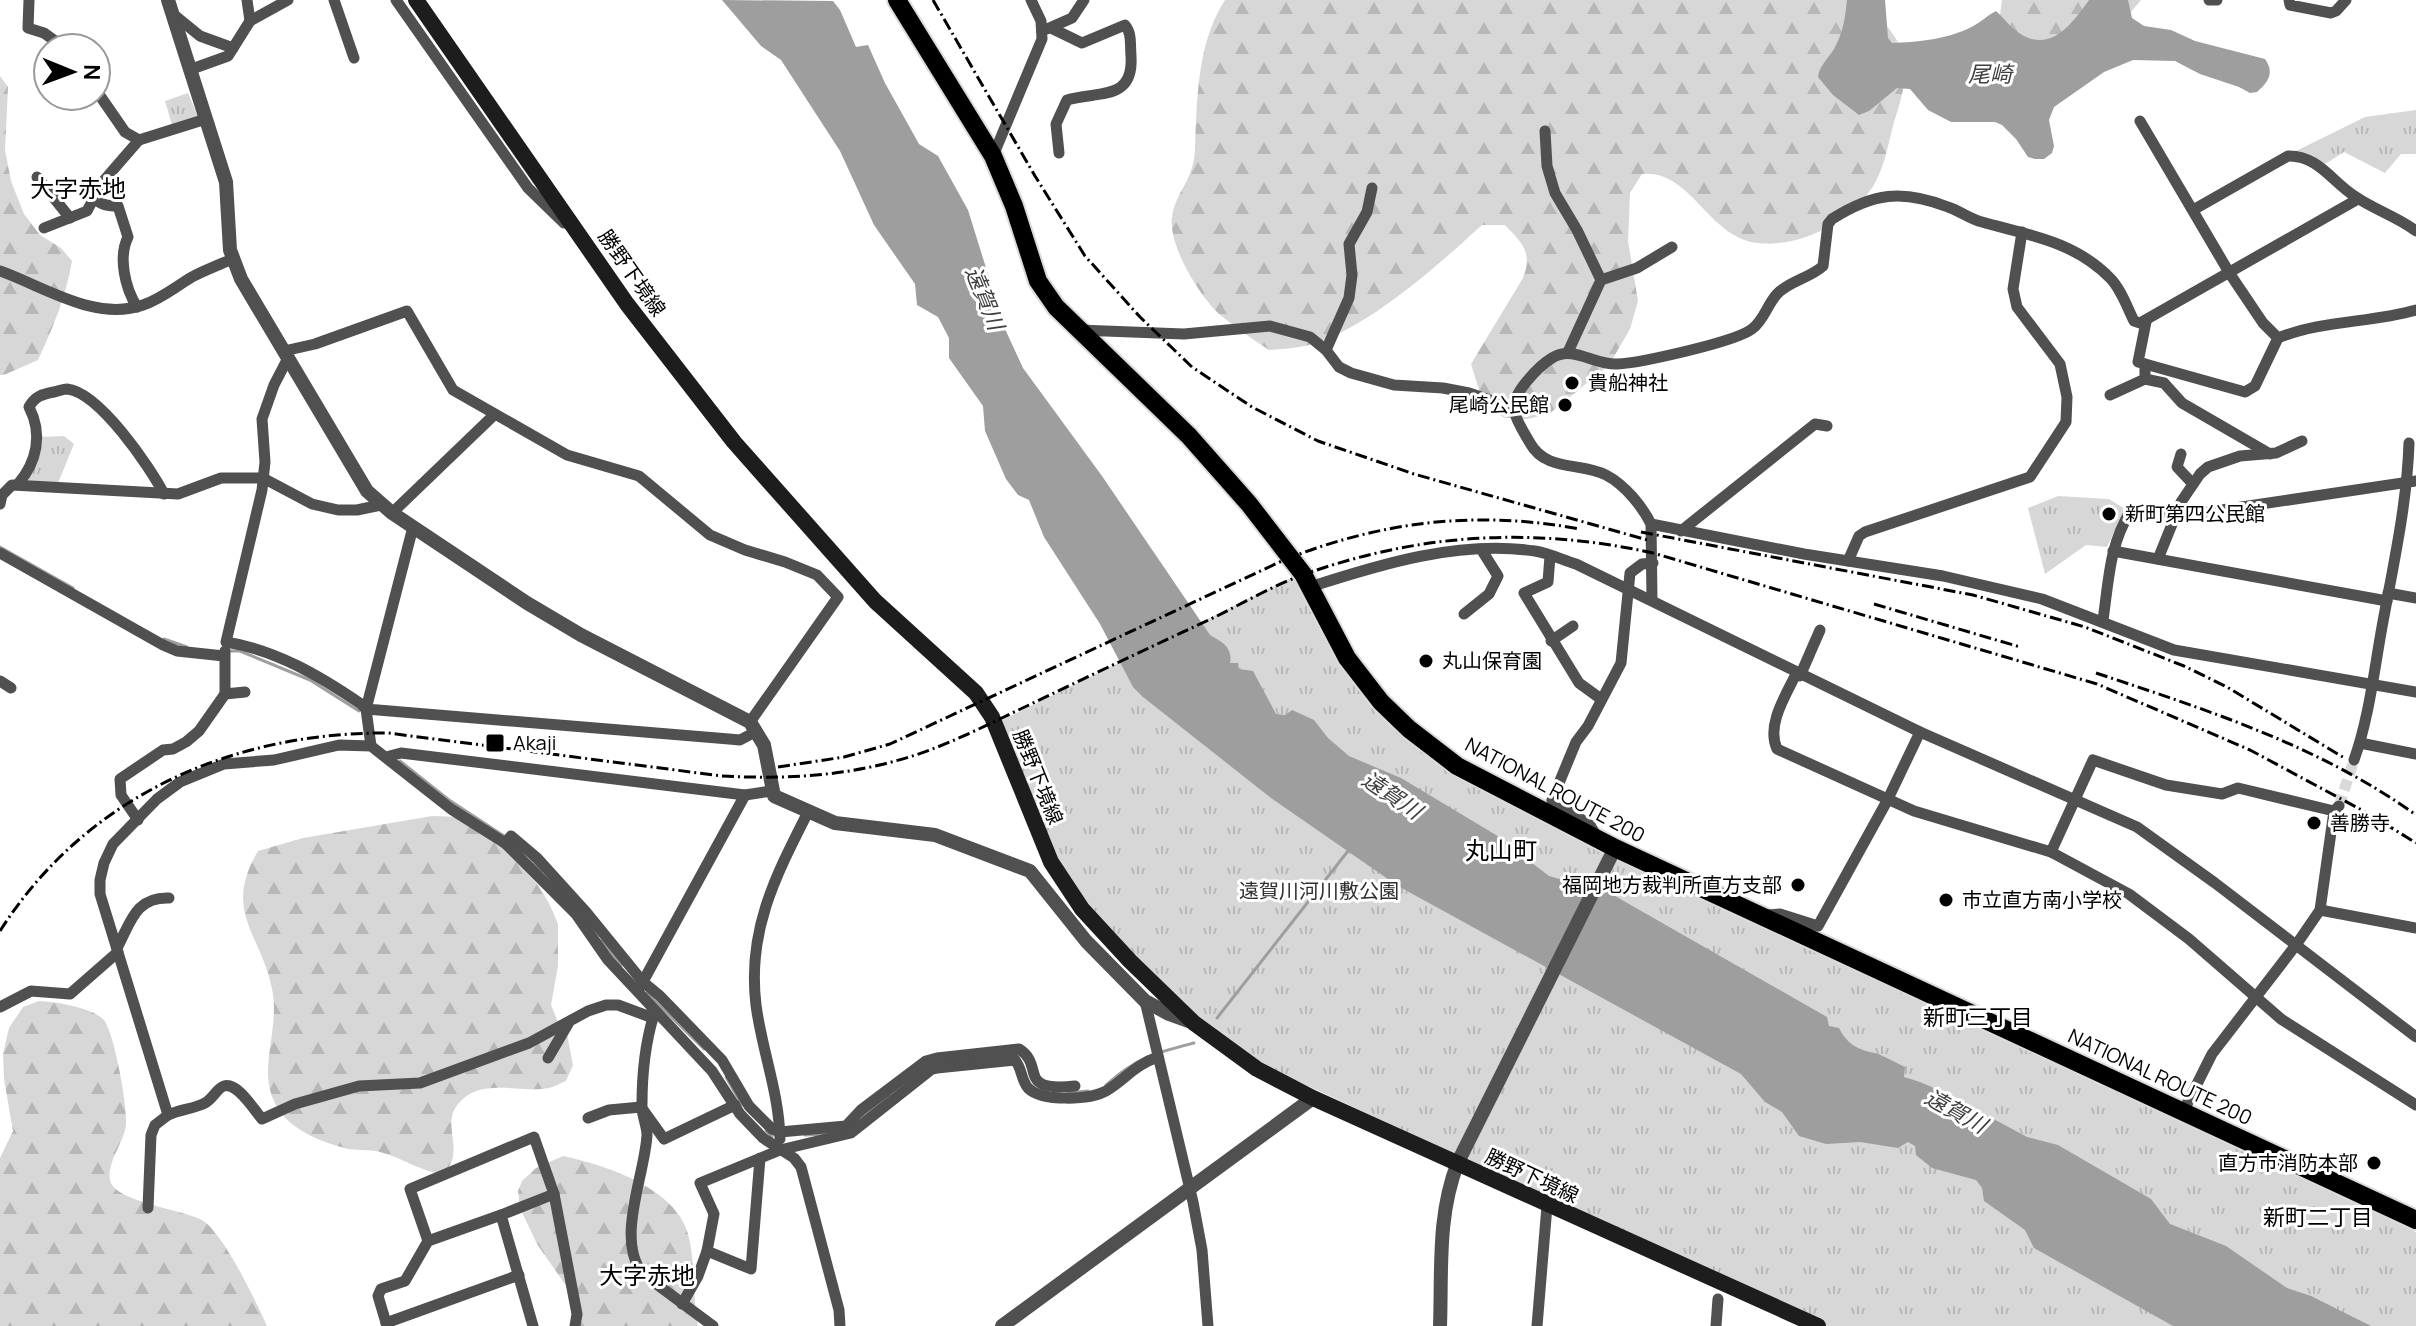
<svg xmlns="http://www.w3.org/2000/svg" width="2416" height="1326" viewBox="0 0 2416 1326" font-family="Manrope,'Noto Sans JP',sans-serif">
<style>
.forest{fill:url(#forest-firs)}
.park{fill:url(#park-tufts)}
.water{fill:#9e9e9e}
.lines{fill:none;stroke-linecap:round;stroke-linejoin:round}
.stream{stroke:#9e9e9e;stroke-width:3}
.minor-tunnel{stroke:#d9d9d9;stroke-width:11;stroke-dasharray:11 5.5;stroke-linecap:butt}
.trunk-casing{stroke:#dbdbdb;stroke-width:22}
.minor{stroke:#505050;stroke-width:11}
.tertiary{stroke:#505050;stroke-width:14}
.secondary{stroke:#1d1d1d;stroke-width:16}
.trunk{stroke:#000;stroke-width:18}
.rail{stroke:#000;stroke-width:3;stroke-dasharray:12 4 2 4;stroke-linecap:butt}
.poi-dot{fill:#000;stroke:#fff;stroke-width:3}
.labels{text-anchor:middle;stroke-width:6;stroke-linejoin:round;paint-order:stroke}
.street-label{font-size:20px;fill:#000;stroke:#fff}
.poi-label{font-size:20px;fill:#000;stroke:#fff;text-anchor:start}
.park-label{font-size:20px;fill:#2e2e2e;stroke:#fff}
.water-label{font-size:22px;font-style:italic;fill:#3f3f3f;stroke:#fff}
.neighbourhood-label{font-size:22px;fill:#000;stroke:#fff}
.quarter-label{font-size:24px;fill:#000;stroke:#fff}
</style>
<defs>
<pattern id="forest-firs" width="22" height="20" patternUnits="userSpaceOnUse" patternTransform="scale(2)"><rect width="22" height="20" fill="#d7d7d7"/><path d="M5 1l3.5 6h-7zM16 11l3.5 6h-7z" fill="#b7b7b7"/></pattern>
<pattern id="park-tufts" width="24" height="20" patternUnits="userSpaceOnUse" patternTransform="scale(2)"><rect width="24" height="20" fill="#d7d7d7"/><path d="M3 7l-1-3M5 7V3M7 7l1-3M15 17l-1-3M17 17v-4M19 17l1-3" fill="none" stroke="#b7b7b7"/></pattern>
</defs>
<rect width="100%" height="100%" fill="#fff"/>
<g class="forest">
<path d="M1225,0H1867C1877,15 1895,33 1902,50C1910,73 1901,100 1894,122C1889,141 1885,164 1876,181C1855,220 1802,248 1758,243C1708,238 1691,169 1642,174L1630,193L1628,241L1638,301L1630,329L1609,365L1549,414L1527,419L1505,418L1484,406L1471,364L1523,278C1533,252 1522,243 1505,225H1482C1438,265 1374,323 1318,342C1303,348 1285,349 1269,350C1252,339 1235,327 1219,314C1199,295 1168,245 1172,217C1176,190 1194,181 1195,149C1197,99 1197,43 1225,0Z"/>
<path d="M2002,0H2141L2119,26L2076,60L1996,43Z"/>
<path d="M0,76L8,87L5,150L11,181L24,214L40,235L61,248L72,261C66,296 53,328 38,360L4,375H0Z"/>
<path d="M432,816L463,817L489,831L537,884L549,903L558,924V966L551,1005L558,1022L567,1034L573,1065L566,1081C561,1083 554,1087 549,1088C520,1094 481,1076 458,1104C440,1126 467,1151 443,1174C419,1171 403,1158 380,1152C369,1149 356,1151 344,1148C305,1137 269,1119 268,1074C268,1046 278,1017 272,989C261,933 222,912 258,851L303,838Z"/>
<path d="M39,1001C56,1002 90,1007 103,1019C114,1030 128,1108 126,1125C124,1143 104,1166 111,1183C118,1201 181,1210 200,1219C222,1229 256,1302 267,1326H0V1158L13,1131L4,1079L3,1054L9,1028L23,1007Z"/>
<path d="M563,1156C605,1165 676,1188 688,1234C696,1264 692,1296 698,1326H573L569,1290L537,1244L520,1208L518,1191L522,1181L536,1168Z"/>
</g>
<g class="park">
<path d="M188,93L198,117L172,125L165,101Z"/>
<path d="M2416,110V154H2401L2385,173L2344,152L2325,164L2294,152L2365,117Z"/>
<path d="M64,436L74,444L58,483H28L40,437Z"/>
<path d="M2058,496L2109,499L2125,509L2107,547L2086,545L2045,574L2028,508Z"/>
<path d="M1295,576L1339,659L1376,707L1621,858L2416,1232V1326H1828L1260,1064L1212,1032L1131,957L1073,889L1053,852L1000,721Z"/>
</g>
<g class="water">
<path d="M722,0L833,1L840,10L856,47L868,45L885,83L919,144L938,156L968,210L1005,329L1023,368L1102,476L1210,635C1222,642 1233,647 1230,663H1238L1239,669L1253,671L1276,714L1285,715L1292,710L1314,720L1328,738L1349,756L1401,778L1496,835L1549,876L1608,892L1827,1017L1829,1026L1839,1028C1847,1044 1858,1050 1875,1053C1885,1056 1896,1063 1905,1067L1904,1077C1927,1083 1945,1094 1967,1103V1111L1988,1116L2027,1137L2058,1145L2151,1199L2170,1224L2226,1246L2287,1288L2311,1296L2371,1326H2173L2034,1248L2025,1230L1984,1201L1982,1188L1976,1180L1932,1168L1916,1155L1915,1146L1908,1142L1898,1148L1860,1142L1826,1144L1799,1136L1782,1112L1765,1102L1741,1074L1398,886L1271,798L1143,697L1133,687L1100,624L1044,537L1029,500L1018,495L1006,479L985,431L983,406L949,358V338L938,317L917,305L915,284L874,225L840,151L781,60L761,46Z"/>
<path d="M1847,0H1885L1888,38L1892,43C1919,42 1951,39 1975,25C1982,21 1988,15 1996,11C2004,18 2010,27 2019,33C2050,54 2072,24 2089,0H2128L2132,18L2144,26L2171,30L2195,41L2265,59C2275,73 2268,82 2257,92L2250,93L2239,87L2200,74L2175,61L2133,60L2104,72L2054,107L2049,120L2054,146L2052,153L2044,159H2035L2028,157L2016,139L2002,125L1995,122H1951L1928,110L1910,89L1897,88L1869,111L1859,115L1833,95L1818,77C1819,66 1828,59 1834,49C1843,33 1845,19 1847,0Z"/>
</g>
<g class="lines">
<g class="stream">
<path d="M0,547L73,588"/>
<path d="M164,639L187,647"/>
<path d="M230,651H240L310,680L359,711"/>
<path d="M400,761L449,800L507,838"/>
<path d="M531,859L542,871"/>
<path d="M601,941L621,966"/>
<path d="M647,993L704,1049"/>
<path d="M1217,1018L1348,851"/>
<path d="M726,1077L742,1105"/>
<path d="M1106,1085C1137,1057 1155,1053 1194,1043"/>
<path d="M1067,1093L1088,1091"/>
<path d="M863,1116L889,1096"/>
<path d="M766,1131L772,1137"/>
<path d="M805,1135L826,1134"/>
</g>
<path class="minor-tunnel" d="M2339,806L2354,760"/>
<g class="trunk-casing">
<path id="trunk" d="M897,0L993,156L1014,206L1038,281L1056,307L1189,436L1249,504L1303,574L1347,658L1381,702L1409,729L1457,766L1615,848L2416,1220"/>
</g>
<g class="minor">
<path d="M29,0L28,28L44,33L65,48"/>
<path d="M247,0L250,21"/>
<path d="M334,0L354,58"/>
<path d="M396,0L528,188L564,223"/>
<path d="M2209,0H2217"/>
<path d="M2289,0L2290,5L2331,13L2336,11L2346,0"/>
<path d="M173,14L200,36L233,48"/>
<path d="M1051,28L1082,43L1125,25C1132,33 1130,45 1131,56C1134,101 1098,91 1067,100L1056,124L1059,153"/>
<path d="M1047,29L1072,18L1084,0"/>
<path d="M189,70L228,56L250,21L288,0"/>
<path d="M96,90L125,132L139,140L206,119"/>
<path d="M2140,121L2230,274L2263,323L2278,338"/>
<path d="M1545,131L1547,166L1555,193L1577,230L1601,280L1568,352"/>
<path d="M993,156L1042,39L1041,21L1031,0"/>
<path d="M37,177L70,218"/>
<path d="M2193,210L2288,156C2318,155 2333,183 2356,197C2375,210 2398,217 2416,231"/>
<path d="M44,228L87,211L94,198"/>
<path d="M0,271C43,286 95,322 143,305C161,299 175,287 192,277C205,270 219,265 232,259"/>
<path d="M1601,280L1637,268L1672,247"/>
<path d="M137,307C125,288 118,257 128,237L118,206C108,206 96,205 93,193L139,140"/>
<path d="M2146,322L2138,362L2245,392L2255,386L2278,338C2322,320 2371,323 2416,310"/>
<path d="M1079,330L1184,334L1270,326L1310,337L1326,350L1339,367L1351,373L1394,385L1443,388L1469,393L1513,408"/>
<path d="M1326,350L1349,298L1352,275L1349,244L1367,212L1372,188"/>
<path d="M284,351L315,344L407,311L453,390L567,455L639,476L710,535L745,550L785,562L817,575L838,597L750,722"/>
<path d="M288,358L274,385L262,419L265,462L262,490L226,642C276,650 320,676 361,704L366,709L371,746"/>
<path d="M2145,364V379L2164,383L2182,403L2270,454"/>
<path d="M2110,395L2145,379"/>
<path d="M2181,454L2177,467L2193,484"/>
<path d="M18,484C37,462 43,434 29,407C35,396 43,394 54,392C59,391 63,389 67,389C99,392 150,467 164,494"/>
<path d="M0,504L2,495L12,485L178,494L221,478H263L312,504L338,510H357L381,505"/>
<path d="M392,513L494,415"/>
<path d="M1651,524L1804,554L1943,576L2042,599L2174,650L2416,692"/>
<path d="M413,527L366,709L729,739L740,740L757,731"/>
<path d="M1681,531L1815,424L1827,426"/>
<path d="M2113,551L2387,601"/>
<path d="M0,553L163,645L177,651L224,656"/>
<path d="M1550,556L1548,582L1524,593L1579,683L1601,699"/>
<path d="M2158,559L2181,502L2200,474L2208,467L2240,456L2276,453L2302,441"/>
<path d="M1848,561L1859,536L1865,532L2030,477L2066,422L2067,397L2060,364L2017,307L2013,289L2022,232"/>
<path d="M1310,587C1381,564 1459,540 1535,551C1548,553 1563,560 1576,564L1920,732L2137,827L2215,883L2416,1037"/>
<path d="M2388,593L2416,598"/>
<path d="M1652,600L1651,524C1642,506 1625,485 1606,475C1581,462 1546,472 1530,443C1525,434 1516,421 1514,410C1511,394 1539,366 1552,358C1573,345 1594,365 1617,364C1640,363 1735,342 1752,329C1764,320 1767,305 1777,294C1789,281 1810,278 1823,266L1828,224L1832,219C1873,193 1902,189 1948,207C1960,211 1970,219 1982,222C2028,235 2074,241 2110,278C2121,289 2127,307 2134,321L2140,323L2358,199"/>
<path d="M1464,614L1489,594L1498,576L1481,549"/>
<path d="M2103,620C2109,579 2109,546 2131,510L2174,517L2416,481"/>
<path d="M1551,641L1573,626"/>
<path d="M225,651V694L245,692"/>
<path d="M1796,674C1786,695 1766,725 1777,749L1914,811L2051,852L2129,894L2189,939L2281,1019L2416,1105"/>
<path d="M1800,676L1820,630"/>
<path d="M0,681L11,688"/>
<path d="M2360,743L2416,754"/>
<path d="M386,757L401,753L745,795L771,791"/>
<path d="M2354,760C2369,718 2374,671 2382,627C2393,566 2407,505 2409,443"/>
<path d="M138,820L121,795L120,779L163,750L173,749L186,742L199,731L225,694"/>
<path d="M1594,832L1590,825L1552,800L1576,742L1588,726L1621,663L1630,573L1642,564L1653,563"/>
<path d="M505,843L511,836L537,858L586,912L643,982L660,996L722,1060L749,1106L772,1129L780,1132L846,1126L861,1110L926,1061L937,1058L1019,1049C1046,1066 1015,1092 1075,1086"/>
<path d="M2051,852L2093,760L2166,785L2222,794L2238,788L2334,811"/>
<path d="M2320,910L2416,928"/>
<path d="M1768,915L1780,914L1818,926L1887,801L1920,732"/>
<path d="M117,948C131,922 135,897 169,898"/>
<path d="M640,987L745,795"/>
<path d="M1145,1001L1193,1202L1202,1250L1208,1326"/>
<path d="M0,1007L31,991L70,994L118,952"/>
<path d="M655,1011C646,1039 642,1075 642,1104C641,1114 647,1125 647,1135C645,1175 615,1240 643,1274L713,1326"/>
<path d="M653,1018L618,1005H606L588,1011L529,1043L420,1083L359,1086L295,1104L262,1119C254,1110 238,1082 224,1086C217,1088 213,1099 205,1103C194,1109 180,1109 168,1115L100,894V880L104,863L113,844L157,799L180,782L224,764L274,760L339,745L371,746L451,809L505,843L576,914L608,960L712,1071L740,1114L763,1138L794,1158L801,1167L839,1310L840,1326"/>
<path d="M548,1058L568,1024"/>
<path d="M2183,1112L2212,1054L2296,945L2320,910L2334,811L2339,806"/>
<path d="M588,1118L609,1110L641,1107L664,1139L735,1105"/>
<path d="M780,1139C779,1092 762,1051 756,1005C747,931 775,877 808,812"/>
<path d="M760,1158L751,1269L707,1251L714,1214L700,1183L780,1150L851,1133L932,1069L937,1068L1015,1060C1022,1068 1021,1080 1028,1088C1042,1102 1090,1100 1106,1091C1125,1080 1134,1065 1158,1057"/>
<path d="M148,1208L151,1135L155,1125L168,1115"/>
<path d="M501,1215L554,1194"/>
<path d="M428,1241L410,1189L534,1137L554,1194L577,1314L575,1326"/>
<path d="M682,1304L698,1276L707,1251"/>
<path d="M386,1323L519,1275"/>
<path d="M387,1326L378,1296L381,1289L405,1281L428,1241L501,1215L533,1326"/>
<path d="M1537,1326L1547,1206"/>
<path d="M1716,1326L1718,1299"/>
</g>
<g class="tertiary">
<path d="M168,0L226,182L230,250L241,279L367,491L392,513L527,603L581,635L750,722L764,745L774,796L835,823L935,835L1030,871L1086,941L1145,1001L1169,1014L1191,1022"/>
<path d="M1002,1326L1313,1098"/>
<path d="M1440,1326C1442,1269 1437,1216 1458,1162L1615,848"/>
</g>
<path class="secondary" d="M416,0L627,304L734,442L875,601L976,693L992,717L1051,862L1082,909L1130,961L1194,1023L1257,1069L1313,1098L1818,1326"/>
<use href="#trunk" class="trunk"/>
<g class="rail">
<path d="M933,0L1035,176L1085,256L1140,317L1192,367L1252,407L1318,441L1414,474L1651,541"/>
<path d="M1641,532L1973,595L2085,627L2184,666L2227,687L2346,759"/>
<path d="M1874,604L2020,647"/>
<path d="M2096,673C2207,710 2320,746 2416,815"/>
<path d="M778,767L844,757L890,744L1284,560C1382,521 1476,510 1580,529"/>
<path d="M0,931C86,796 232,732 388,733L722,776C780,779 838,777 895,761C942,749 986,725 1029,705C1091,675 1153,646 1215,617C1245,602 1276,584 1308,573C1423,533 1534,527 1653,553L2097,684L2250,750L2371,815L2416,843"/>
</g>
</g>
<g class="poi-dot">
<circle cx="1572" cy="383" r="8"/>
<circle cx="1565" cy="405" r="8"/>
<circle cx="2109" cy="514" r="8"/>
<circle cx="1426" cy="661" r="8"/>
<rect x="485" y="733" width="20" height="20" rx="4"/>
<circle cx="2314" cy="823" r="8"/>
<circle cx="1798" cy="885" r="8"/>
<circle cx="1946" cy="900" r="8"/>
<circle cx="2374" cy="1163" r="8"/>
</g>
<g class="labels">
<g class="street-label">
<text transform="translate(632 273) rotate(55)" y="7">勝野下境線</text>
<text transform="translate(1038 777) rotate(68)" y="7">勝野下境線</text>
<text transform="translate(1555 790) rotate(28)" y="7">NATIONAL ROUTE 200</text>
<text transform="translate(2160 1077) rotate(25)" y="7">NATIONAL ROUTE 200</text>
<text transform="translate(1532 1176) rotate(25)" y="7">勝野下境線</text>
</g>
<g class="poi-label">
<text x="1588" y="390">貴船神社</text>
<text x="1549" y="412" text-anchor="end">尾崎公民館</text>
<text x="2125" y="521">新町第四公民館</text>
<text x="1442" y="668">丸山保育園</text>
<text x="513" y="750">Akaji</text>
<text x="2330" y="830">善勝寺</text>
<text x="1782" y="892" text-anchor="end">福岡地方裁判所直方支部</text>
<text x="1962" y="907">市立直方南小学校</text>
<text x="2358" y="1170" text-anchor="end">直方市消防本部</text>
</g>
<g class="park-label">
<text x="1319" y="898">遠賀川河川敷公園</text>
</g>
<g class="water-label">
<text x="1990" y="82">尾崎</text>
<text transform="translate(985 298) rotate(68)" y="8">遠賀川</text>
<text transform="translate(1392 795) rotate(34)" y="8">遠賀川</text>
<text transform="translate(1956 1111) rotate(29)" y="8">遠賀川</text>
</g>
<g class="neighbourhood-label">
<text x="1978" y="1025">新町三丁目</text>
<text x="2318" y="1225">新町二丁目</text>
</g>
<g class="quarter-label">
<text x="78" y="197">大字赤地</text>
<text x="1501" y="859">丸山町</text>
<text x="647" y="1284">大字赤地</text>
</g>
</g>
<g transform="translate(72 72) rotate(91)"><circle r="38" fill="#ffffff" stroke="#999999" stroke-width="2"/>
<path d="M0-6L14 30L0 20L-14 30Z" fill="#000000"/>
<text y="-12" font-size="22" font-weight="bold" text-anchor="middle" fill="#000000">N</text>
</g>
</svg>
